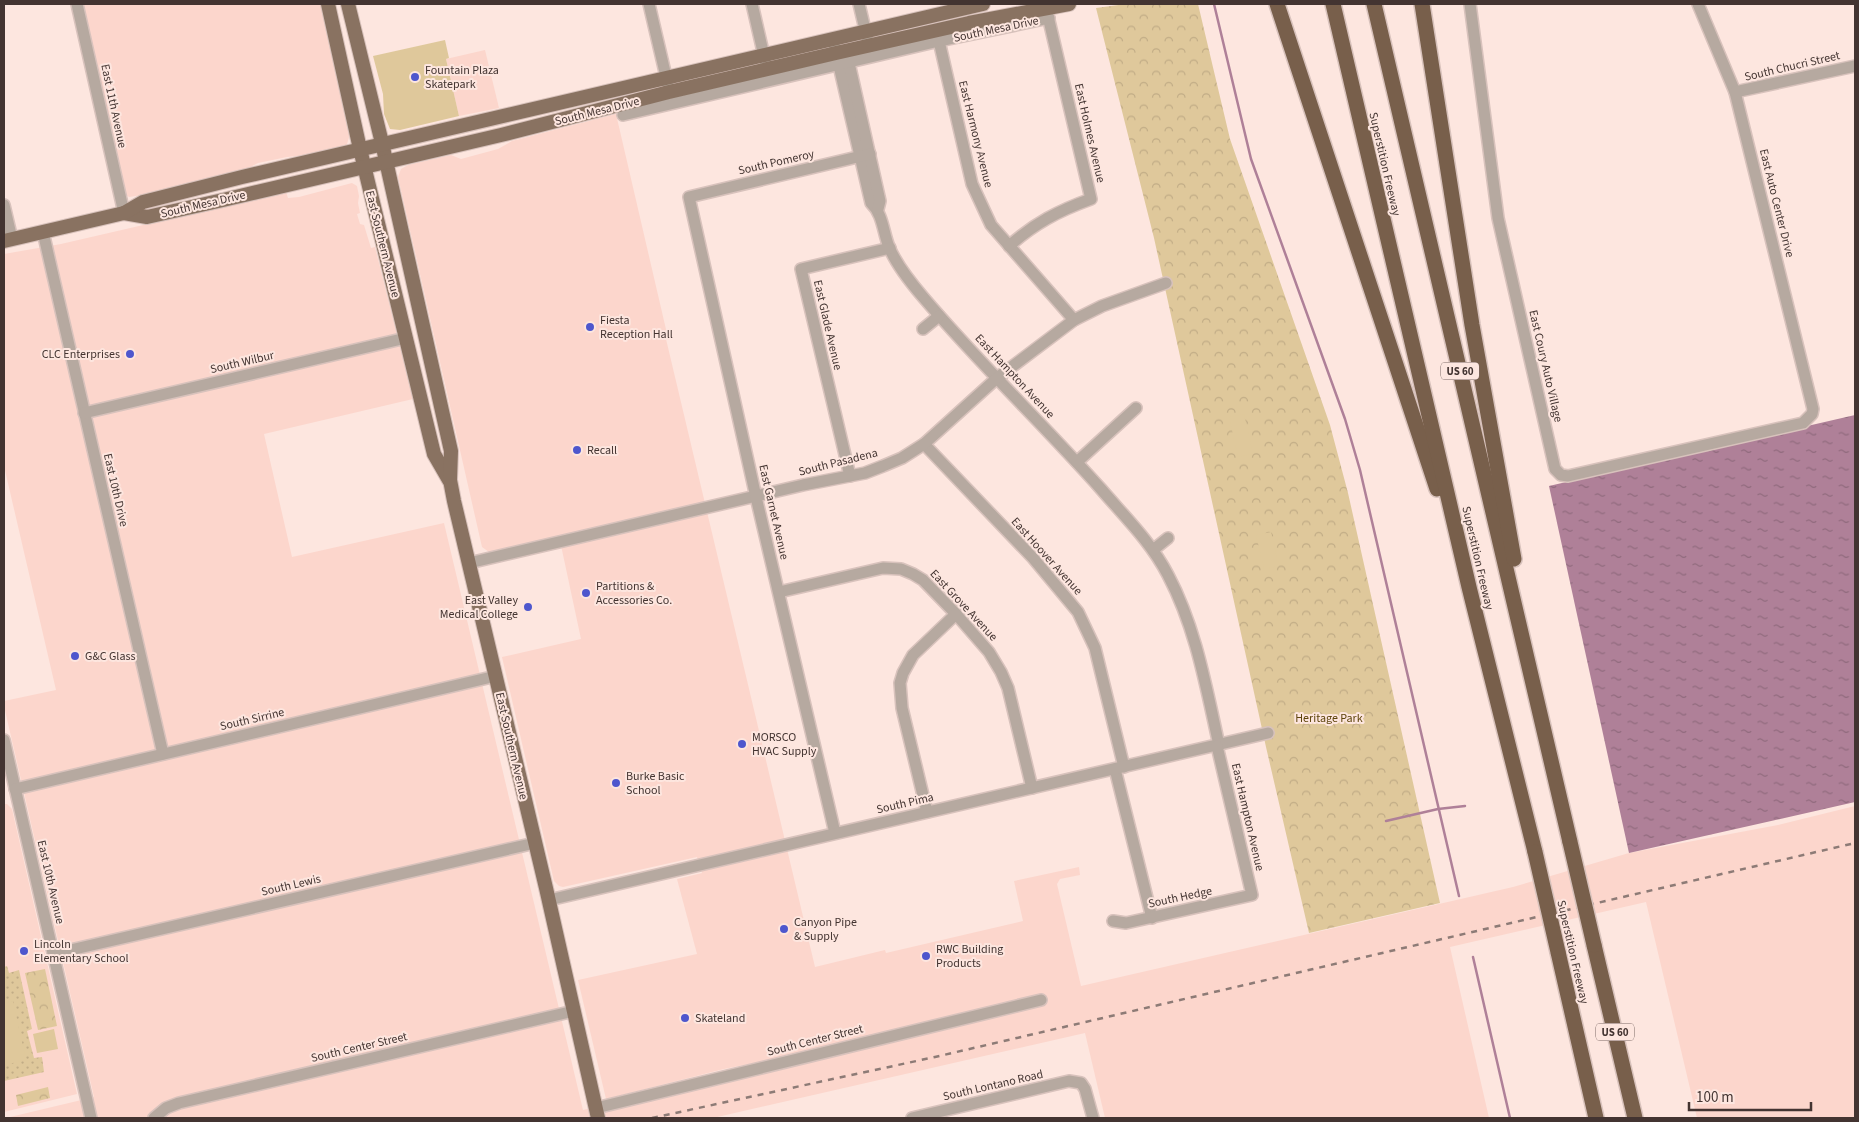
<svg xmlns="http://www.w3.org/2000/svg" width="1859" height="1122" viewBox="0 0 1859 1122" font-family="'Source Sans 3',sans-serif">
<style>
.built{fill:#fcd6cc}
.grass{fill:url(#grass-dots)}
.park{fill:url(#park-crowns)}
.garden{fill:#dfc89b}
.water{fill:url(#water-ripples)}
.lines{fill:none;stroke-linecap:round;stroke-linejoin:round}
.stream{stroke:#af8098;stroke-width:2.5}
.minor-casing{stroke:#d8c2bc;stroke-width:14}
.major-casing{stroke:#d8c2bc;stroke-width:16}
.highway-casing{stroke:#d8c2bc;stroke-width:18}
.minor{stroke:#b6a9a0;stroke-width:11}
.major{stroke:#897261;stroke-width:14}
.highway{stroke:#785f4b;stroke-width:15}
.rail{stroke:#8d7b76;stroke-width:2.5;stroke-dasharray:6 6;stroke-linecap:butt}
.highway-bridge-casing{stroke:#d8c2bc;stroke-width:18;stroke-linecap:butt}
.highway-bridge{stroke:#785f4b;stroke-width:15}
.poi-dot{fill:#4e57cd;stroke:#fde6df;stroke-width:2}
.labels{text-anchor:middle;stroke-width:4;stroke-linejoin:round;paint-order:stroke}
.shield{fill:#fde6df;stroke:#7b6965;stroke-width:1}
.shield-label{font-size:11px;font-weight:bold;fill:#433431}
.street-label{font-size:12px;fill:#433431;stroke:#fde6df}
.poi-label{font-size:12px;fill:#433431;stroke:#fde6df;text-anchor:start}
.park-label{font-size:12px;fill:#5e450c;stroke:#fde6df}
</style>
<defs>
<pattern id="grass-dots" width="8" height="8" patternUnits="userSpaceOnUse" patternTransform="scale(1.25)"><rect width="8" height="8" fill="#dfc89b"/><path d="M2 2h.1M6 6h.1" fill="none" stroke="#c1ac86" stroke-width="1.8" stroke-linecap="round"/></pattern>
<pattern id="park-crowns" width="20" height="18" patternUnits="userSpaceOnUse" patternTransform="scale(1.25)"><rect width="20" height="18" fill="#dfc89b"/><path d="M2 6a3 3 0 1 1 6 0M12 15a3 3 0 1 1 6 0" fill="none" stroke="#c1ac86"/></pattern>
<pattern id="water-ripples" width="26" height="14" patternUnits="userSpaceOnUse" patternTransform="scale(1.25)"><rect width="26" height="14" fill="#af8098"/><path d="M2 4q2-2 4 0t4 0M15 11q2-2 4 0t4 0" fill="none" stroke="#906a7d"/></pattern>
</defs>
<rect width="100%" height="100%" fill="#fde6df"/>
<g class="built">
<path d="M82,4H321L350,134L347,144L344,147L316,154L287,157L258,163L239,173L163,192L129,197L126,195Z"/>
<path d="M485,50L499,108L459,116L446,59Z"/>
<path d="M616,114L668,338L666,339L815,967L885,950L886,953L1023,921L1014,881L1079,867L1080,875L1060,879L1057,884L1081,986L1513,887L1629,853L1778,825L1855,806V1118H1697L1646,902L1450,947L1489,1118H1105L1085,1033L713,1118H6L94,1097L4,706V701L56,690L4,466V254L61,244L286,192L288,198L299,197L352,183L357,186L359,196L358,203L360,213L357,214L360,224L364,225L371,248L375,247L413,399L264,434L292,557L444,523L583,1110L1023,1009L724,1069L606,1099L578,980L697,954L677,879L702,873L697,857L563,887L559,886L554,881L502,657L581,639L559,536L489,552L482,547L398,177L401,169L408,165L451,155L461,159L498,149L512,141Z"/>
<path d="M4,804H7L12,809L77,1094L4,1112Z"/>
</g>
<path class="grass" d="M7,966L9,973L19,970L32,1029L27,1031L34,1058L42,1057L44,1072L4,1081V967Z"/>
<g class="park">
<path d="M1126,4H1198L1230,139L1330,425L1348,493L1440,903L1309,933L1266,747L1154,238L1096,8Z"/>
<path d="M45,969L57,1026L38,1030L25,973Z"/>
<path d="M48,1087L50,1098L18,1106L16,1095Z"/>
</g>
<g class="garden">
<path d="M445,40L449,58L446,59L459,116L400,130L390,129L384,114L383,94L373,56Z"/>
<path d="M1244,414L1253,454L1238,457L1229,417Z"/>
<path d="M1271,532L1279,566L1264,569L1256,535Z"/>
<path d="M13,1001L26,1060L4,1065V1003Z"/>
<path d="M54,1029L58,1049L37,1053L33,1034Z"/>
</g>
<path class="water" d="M1855,415V802L1629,853L1549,486Z"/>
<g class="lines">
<g class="stream">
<path d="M1214,4L1251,159L1345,419L1360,470L1459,896"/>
<path d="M1386,821L1438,809L1465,806"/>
<path d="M1473,957L1510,1118"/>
</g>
<g class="minor-casing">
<g id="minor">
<path d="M77,4L124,213"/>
<path d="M649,4L668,85"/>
<path d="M752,4L767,69"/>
<path d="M859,4L869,46"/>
<path d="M1470,4L1498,218L1555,469L1561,475L1568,476L1803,423L1812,414L1813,409L1735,92L1698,4"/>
<path d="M833,40L871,203C883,214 883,232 889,247C897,266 911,283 923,297C980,364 1043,424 1101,489C1125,517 1151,542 1168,575C1196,628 1206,687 1219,745"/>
<path d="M939,41L972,184L991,225L1074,320"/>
<path d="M847,54L880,201L878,209"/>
<path d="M1735,92L1855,66"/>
<path d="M623,115L939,41L1049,18"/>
<path d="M4,205L12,239"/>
<path d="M43,232L163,754"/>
<path d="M1009,246C1035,223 1058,211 1091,199L1047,12"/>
<path d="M923,329L939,316"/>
<path d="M84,413L406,338"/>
<path d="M924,444L1033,558L1078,612L1095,648L1124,767"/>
<path d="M1077,462L1136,408"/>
<path d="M850,476L801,269L890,248"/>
<path d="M1153,550L1168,538"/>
<path d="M469,563L803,485L865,473L883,466L902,458L924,444L997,378L1074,320L1102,306L1166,283"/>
<path d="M779,592L883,568L901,569L913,574L923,580L956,614L989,652L1001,672L1008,688L1032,788"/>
<path d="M4,740L91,1118"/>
<path d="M1115,769L1152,918"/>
<path d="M15,789L496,676"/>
<path d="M927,812L902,708L900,683L903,673L913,655L956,614"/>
<path d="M835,833L756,497L689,197L870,154"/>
<path d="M549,900L1268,733"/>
<path d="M1113,921L1126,923L1252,895L1217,746"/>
<path d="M53,954L535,843"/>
<path d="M596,1108L1041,1000"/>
<path d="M154,1118L166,1108L179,1103L574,1011"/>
<path d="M912,1118L1069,1081L1081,1083L1085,1089L1093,1118"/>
</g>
</g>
<g class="major-casing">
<g id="major">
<path d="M328,4L360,149L434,454L449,480"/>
<path d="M348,4L382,143L451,451L450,480L454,501L546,888L598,1118"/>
<path d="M124,213L147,217L223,200L501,135L669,92L836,53L969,23L1069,4"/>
<path d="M4,241L124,213L143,202L242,177L983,4"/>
</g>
</g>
<g class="highway-casing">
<g id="highway">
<path d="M1277,4L1437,489"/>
<path d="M1333,4L1469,587L1535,852"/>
<path d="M1374,4L1570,842"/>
<path d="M1422,4L1472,325L1514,559"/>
<path d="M1594,945L1635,1118"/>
<path d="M1558,952L1596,1118"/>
</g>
</g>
<use href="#minor" class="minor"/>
<use href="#major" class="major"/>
<use href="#highway" class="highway"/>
<path class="rail" d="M652,1118L935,1057L1855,843"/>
<g class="highway-bridge-casing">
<g id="highway-bridge">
<path d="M1570,842L1594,945"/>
<path d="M1535,852L1558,952"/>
</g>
</g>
<use href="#highway-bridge" class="highway-bridge"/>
</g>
<g class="poi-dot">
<circle cx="415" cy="77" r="5"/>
<circle cx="590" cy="327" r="5"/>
<circle cx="130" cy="354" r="5"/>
<circle cx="577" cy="450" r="5"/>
<circle cx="586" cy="593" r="5"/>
<circle cx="528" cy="607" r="5"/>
<circle cx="75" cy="656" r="5"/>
<circle cx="742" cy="744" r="5"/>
<circle cx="616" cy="783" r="5"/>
<circle cx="784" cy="929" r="5"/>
<circle cx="24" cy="951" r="5"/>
<circle cx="926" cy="956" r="5"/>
<circle cx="685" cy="1018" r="5"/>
</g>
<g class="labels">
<g class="shield">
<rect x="1441" y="362.5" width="38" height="17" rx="4"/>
<rect x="1596" y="1023.5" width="38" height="17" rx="4"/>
</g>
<g class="shield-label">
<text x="1460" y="375">US 60</text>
<text x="1615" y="1036">US 60</text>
</g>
<g class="street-label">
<text transform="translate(996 29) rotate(-12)" y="4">South Mesa Drive</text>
<text transform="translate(1792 66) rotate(-13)" y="4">South Chucri Street</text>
<text transform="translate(114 106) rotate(78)" y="4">East 11th Avenue</text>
<text transform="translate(597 111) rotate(-14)" y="4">South Mesa Drive</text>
<text transform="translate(1090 133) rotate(77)" y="4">East Holmes Avenue</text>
<text transform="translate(976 134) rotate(76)" y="4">East Harmony Avenue</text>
<text transform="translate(776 162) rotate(-13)" y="4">South Pomeroy</text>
<text transform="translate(1385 164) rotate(77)" y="4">Superstition Freeway</text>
<text transform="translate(1777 203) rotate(76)" y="4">East Auto Center Drive</text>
<text transform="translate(203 204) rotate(-13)" y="4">South Mesa Drive</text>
<text transform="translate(383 244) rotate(76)" y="4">East Southern Avenue</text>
<text transform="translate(828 325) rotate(77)" y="4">East Glade Avenue</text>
<text transform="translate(242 362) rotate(-13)" y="4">South Wilbur</text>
<text transform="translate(1546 366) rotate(77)" y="4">East Coury Auto Village</text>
<text transform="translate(1015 376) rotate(47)" y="4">East Hampton Avenue</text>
<text transform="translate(838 462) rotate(-14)" y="4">South Pasadena</text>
<text transform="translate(116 490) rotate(77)" y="4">East 10th Drive</text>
<text transform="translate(774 512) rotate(77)" y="4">East Garnet Avenue</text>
<text transform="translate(1047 556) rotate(48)" y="4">East Hoover Avenue</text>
<text transform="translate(1478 558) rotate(77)" y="4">Superstition Freeway</text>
<text transform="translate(964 605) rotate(47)" y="4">East Grove Avenue</text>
<text transform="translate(252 719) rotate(-13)" y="4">South Sirrine</text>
<text transform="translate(512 746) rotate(77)" y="4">East Southern Avenue</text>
<text transform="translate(905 803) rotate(-13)" y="4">South Pima</text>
<text transform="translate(1248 817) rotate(77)" y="4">East Hampton Avenue</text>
<text transform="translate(51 882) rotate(77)" y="4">East 10th Avenue</text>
<text transform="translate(291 885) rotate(-13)" y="4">South Lewis</text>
<text transform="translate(1180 897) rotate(-12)" y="4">South Hedge</text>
<text transform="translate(1573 952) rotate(77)" y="4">Superstition Freeway</text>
<text transform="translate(815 1040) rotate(-14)" y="4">South Center Street</text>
<text transform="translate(359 1047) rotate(-13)" y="4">South Center Street</text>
<text transform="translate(993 1085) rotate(-13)" y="4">South Lontano Road</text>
</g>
<g class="poi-label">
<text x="425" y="74">Fountain Plaza<tspan x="425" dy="14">Skatepark</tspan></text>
<text x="600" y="324">Fiesta<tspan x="600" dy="14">Reception Hall</tspan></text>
<text x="120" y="358" text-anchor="end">CLC Enterprises</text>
<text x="587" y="454">Recall</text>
<text x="596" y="590">Partitions &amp;<tspan x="596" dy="14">Accessories Co.</tspan></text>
<text x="518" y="604" text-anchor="end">East Valley<tspan x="518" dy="14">Medical College</tspan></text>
<text x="85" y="660">G&amp;C Glass</text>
<text x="752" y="741">MORSCO<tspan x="752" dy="14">HVAC Supply</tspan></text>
<text x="626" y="780">Burke Basic<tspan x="626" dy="14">School</tspan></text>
<text x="794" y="926">Canyon Pipe<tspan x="794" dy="14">&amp; Supply</tspan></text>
<text x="34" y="948">Lincoln<tspan x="34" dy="14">Elementary School</tspan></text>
<text x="936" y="953">RWC Building<tspan x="936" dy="14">Products</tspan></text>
<text x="695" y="1022">Skateland</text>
</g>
<g class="park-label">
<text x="1329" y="722">Heritage Park</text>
</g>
</g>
<rect width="1859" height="1122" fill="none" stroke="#433431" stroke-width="10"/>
<path d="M1689 1102v8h122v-8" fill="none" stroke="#433431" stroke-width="2.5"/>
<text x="1696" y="1102" font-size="15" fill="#433431" stroke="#fde6df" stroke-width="4" paint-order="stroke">100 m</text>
</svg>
